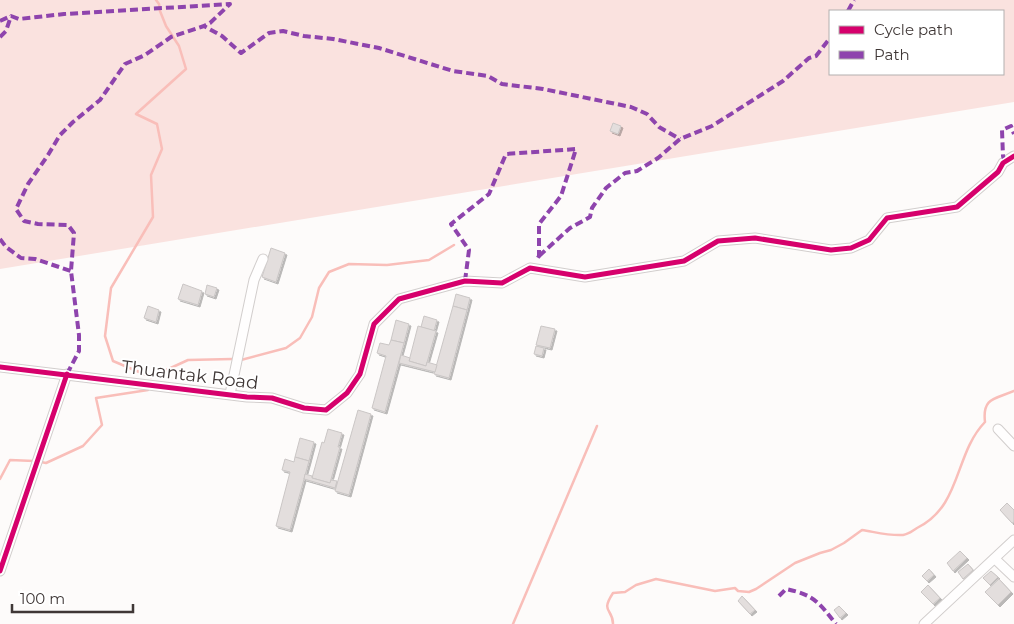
<svg xmlns="http://www.w3.org/2000/svg" width="1014" height="624" viewBox="0 0 1014 624" font-family="Montserrat,sans-serif">
<style>
.green{fill:#fae2df;fill-rule:evenodd}
.lines{fill:none;stroke-linecap:round;stroke-linejoin:round}
.stream{stroke:#f9beb9;stroke-width:2.5}
.building{fill:#e3dedd;stroke:#cac6c5;filter:url(#shadow)}
.minor-casing{stroke:#d2cecd;stroke-width:11}
.minor{stroke:#fffefe;stroke-width:9}
.quiet{stroke:#8e44ad;stroke-width:4;stroke-dasharray:8 4;stroke-linecap:butt}
.cycleway-casing{stroke:#fff;stroke-width:8}
.cycleway{stroke:#d6006c;stroke-width:5}
.labels{text-anchor:middle;stroke-width:4;stroke-linejoin:round;paint-order:stroke}
.street-label{font-size:18px;fill:#3f3736;stroke:#fff}
</style>
<defs>
<filter id="shadow"><feDropShadow dx="2" dy="2" stdDeviation="0" flood-color="#0004"/></filter>
</defs>
<rect width="100%" height="100%" fill="#fdfbfa"/>
<path class="green" d="M0,0H1014V102L0,269ZM830,11H1003V74H830Z"/>
<g class="lines">
<g class="stream">
<path d="M156,0L159,4L160,11L166,26L179,46L186,69L136,114L157,124L162,149L151,175L153,217L111,288L105,336L113,361L151,377L188,360L232,359"/>
<path d="M241,360L286,348L300,338L312,317L319,288L329,272L349,264L387,265L429,260L454,245"/>
<path d="M41,462L46,463L83,446L102,425L96,398L148,390"/>
<path d="M0,479L10,460L34,461"/>
<path d="M513,624L597,426"/>
<path d="M613,624C613,608 600,613 613,593L625,592L636,585L656,579L715,591L735,588L738,591L749,592L756,589L795,563L820,553L831,550L844,543L862,530C875,532 889,536 903,535C909,534 912,531 917,528C962,506 954,454 985,422C982,397 996,399 1014,391"/>
</g>
</g>
<g class="building">
<path d="M613,123L621,126L618,134L610,131Z"/>
<path d="M271,248L285,253L276,282L262,277Z"/>
<path d="M183,284L202,291L198,305L178,299Z"/>
<path d="M207,285L217,288L214,297L205,294Z"/>
<path d="M456,294L470,298L467,310L453,306Z"/>
<path d="M148,306L159,310L156,322L144,318Z"/>
<path d="M453,306L467,310L449,378L434,374Z"/>
<path d="M424,316L437,320L434,331L421,327Z"/>
<path d="M396,320L409,324L404,343L391,340Z"/>
<path d="M418,326L436,331L426,366L409,361Z"/>
<path d="M541,326L555,329L550,348L536,345Z"/>
<path d="M391,340L404,343L385,412L372,408L386,356L377,353L380,343L389,345Z"/>
<path d="M536,346L544,348L542,356L534,354Z"/>
<path d="M401,355L410,358L409,361L426,366L427,362L437,365L435,372L399,363Z"/>
<path d="M358,410L371,414L349,495L335,491Z"/>
<path d="M328,429L342,433L338,447H340L330,483L312,478L322,442L324,443Z"/>
<path d="M300,438L314,442L309,461L295,457Z"/>
<path d="M295,457L309,461L290,530L276,526L290,472L282,470L285,459L294,462Z"/>
<path d="M305,474L312,476V478L330,483L331,480L337,481L335,488L304,479Z"/>
<path d="M1007,503L1014,510V522L1012,523L1000,510Z"/>
<path d="M960,551L967,558L953,571L947,563Z"/>
<path d="M968,564L973,570L963,579L958,572Z"/>
<path d="M929,569L934,575L927,581L922,576Z"/>
<path d="M991,571L998,577L990,585L983,578Z"/>
<path d="M999,579L1011,592L998,605L985,592Z"/>
<path d="M928,585L940,598L933,604L921,592Z"/>
<path d="M742,596L755,610L750,614L738,601Z"/>
<path d="M839,606L846,613L840,618L834,610Z"/>
</g>
<g class="lines">
<g class="minor-casing">
<g id="minor">
<path d="M0,367L247,397L272,398L304,408L326,410L347,393L360,374L374,324L399,299L465,281L502,283L530,268L585,277L684,261L718,241L755,238L831,250L851,248L869,240L887,218L957,207L998,172L1003,163L1014,156"/>
<path d="M230,394L254,280L263,259"/>
<path d="M998,429L1014,446"/>
<path d="M995,559L1014,577"/>
<path d="M0,571L67,374"/>
<path d="M924,624L1014,540"/>
</g>
</g>
<use href="#minor" class="minor"/>
<g class="quiet">
<path d="M848,11L854,0"/>
<path d="M0,21L11,16L19,19L64,14L230,4L210,23L204,26"/>
<path d="M0,37L6,31L11,16"/>
<path d="M1005,162L1003,156L1002,130L1011,126L1014,134"/>
<path d="M0,239L6,247L21,258L35,259L71,271"/>
<path d="M539,256L570,228L590,217L592,208L606,188L625,173L637,171L658,158L680,139L712,126L783,81L809,58L816,56L830,38"/>
<path d="M465,281L469,250L451,224L489,194L506,154L576,149L561,196L539,224V256L537,259"/>
<path d="M67,374L79,351V335L71,271L74,233L68,225L38,224L24,221L16,209L28,184L48,155L60,135L73,122L100,100L125,64L145,55L171,37L204,26L222,36L241,53L269,33L283,31L304,36L333,39L379,48L453,71L488,76L502,84L543,89L631,107L647,114L659,127L680,139"/>
<path d="M779,596L786,589C815,595 819,603 836,624"/>
</g>
<g class="cycleway-casing">
<g id="cycleway">
<path d="M0,367L247,397L272,398L304,408L326,410L347,393L360,374L374,324L399,299L465,281L502,283L530,268L585,277L684,261L718,241L755,238L831,250L851,248L869,240L887,218L957,207L998,172L1003,163L1014,156"/>
<path d="M0,571L67,374"/>
</g>
</g>
<use href="#cycleway" class="cycleway"/>
</g>
<g class="labels">
<g class="street-label">
<text transform="translate(190 375) rotate(7)" y="6">Thuantak Road</text>
</g>
</g>
<rect x="829" y="10" width="175" height="65" fill="#ffffff" stroke="#b2afaf"/>
<rect x="839" y="26" width="25" height="8" fill="#d6006c" stroke="#b2afaf"/>
<text x="874" y="35" font-size="15" fill="#3f3736">Cycle path</text>
<rect x="839" y="51" width="25" height="8" fill="#8e44ad" stroke="#b2afaf"/>
<text x="874" y="60" font-size="15" fill="#3f3736">Path</text>
<path d="M12 604v8h121v-8" fill="none" stroke="#3f3736" stroke-width="2.5"/>
<text x="20" y="604" font-size="15" fill="#3f3736" stroke="#ffffff" stroke-width="4" paint-order="stroke">100 m</text>
</svg>
